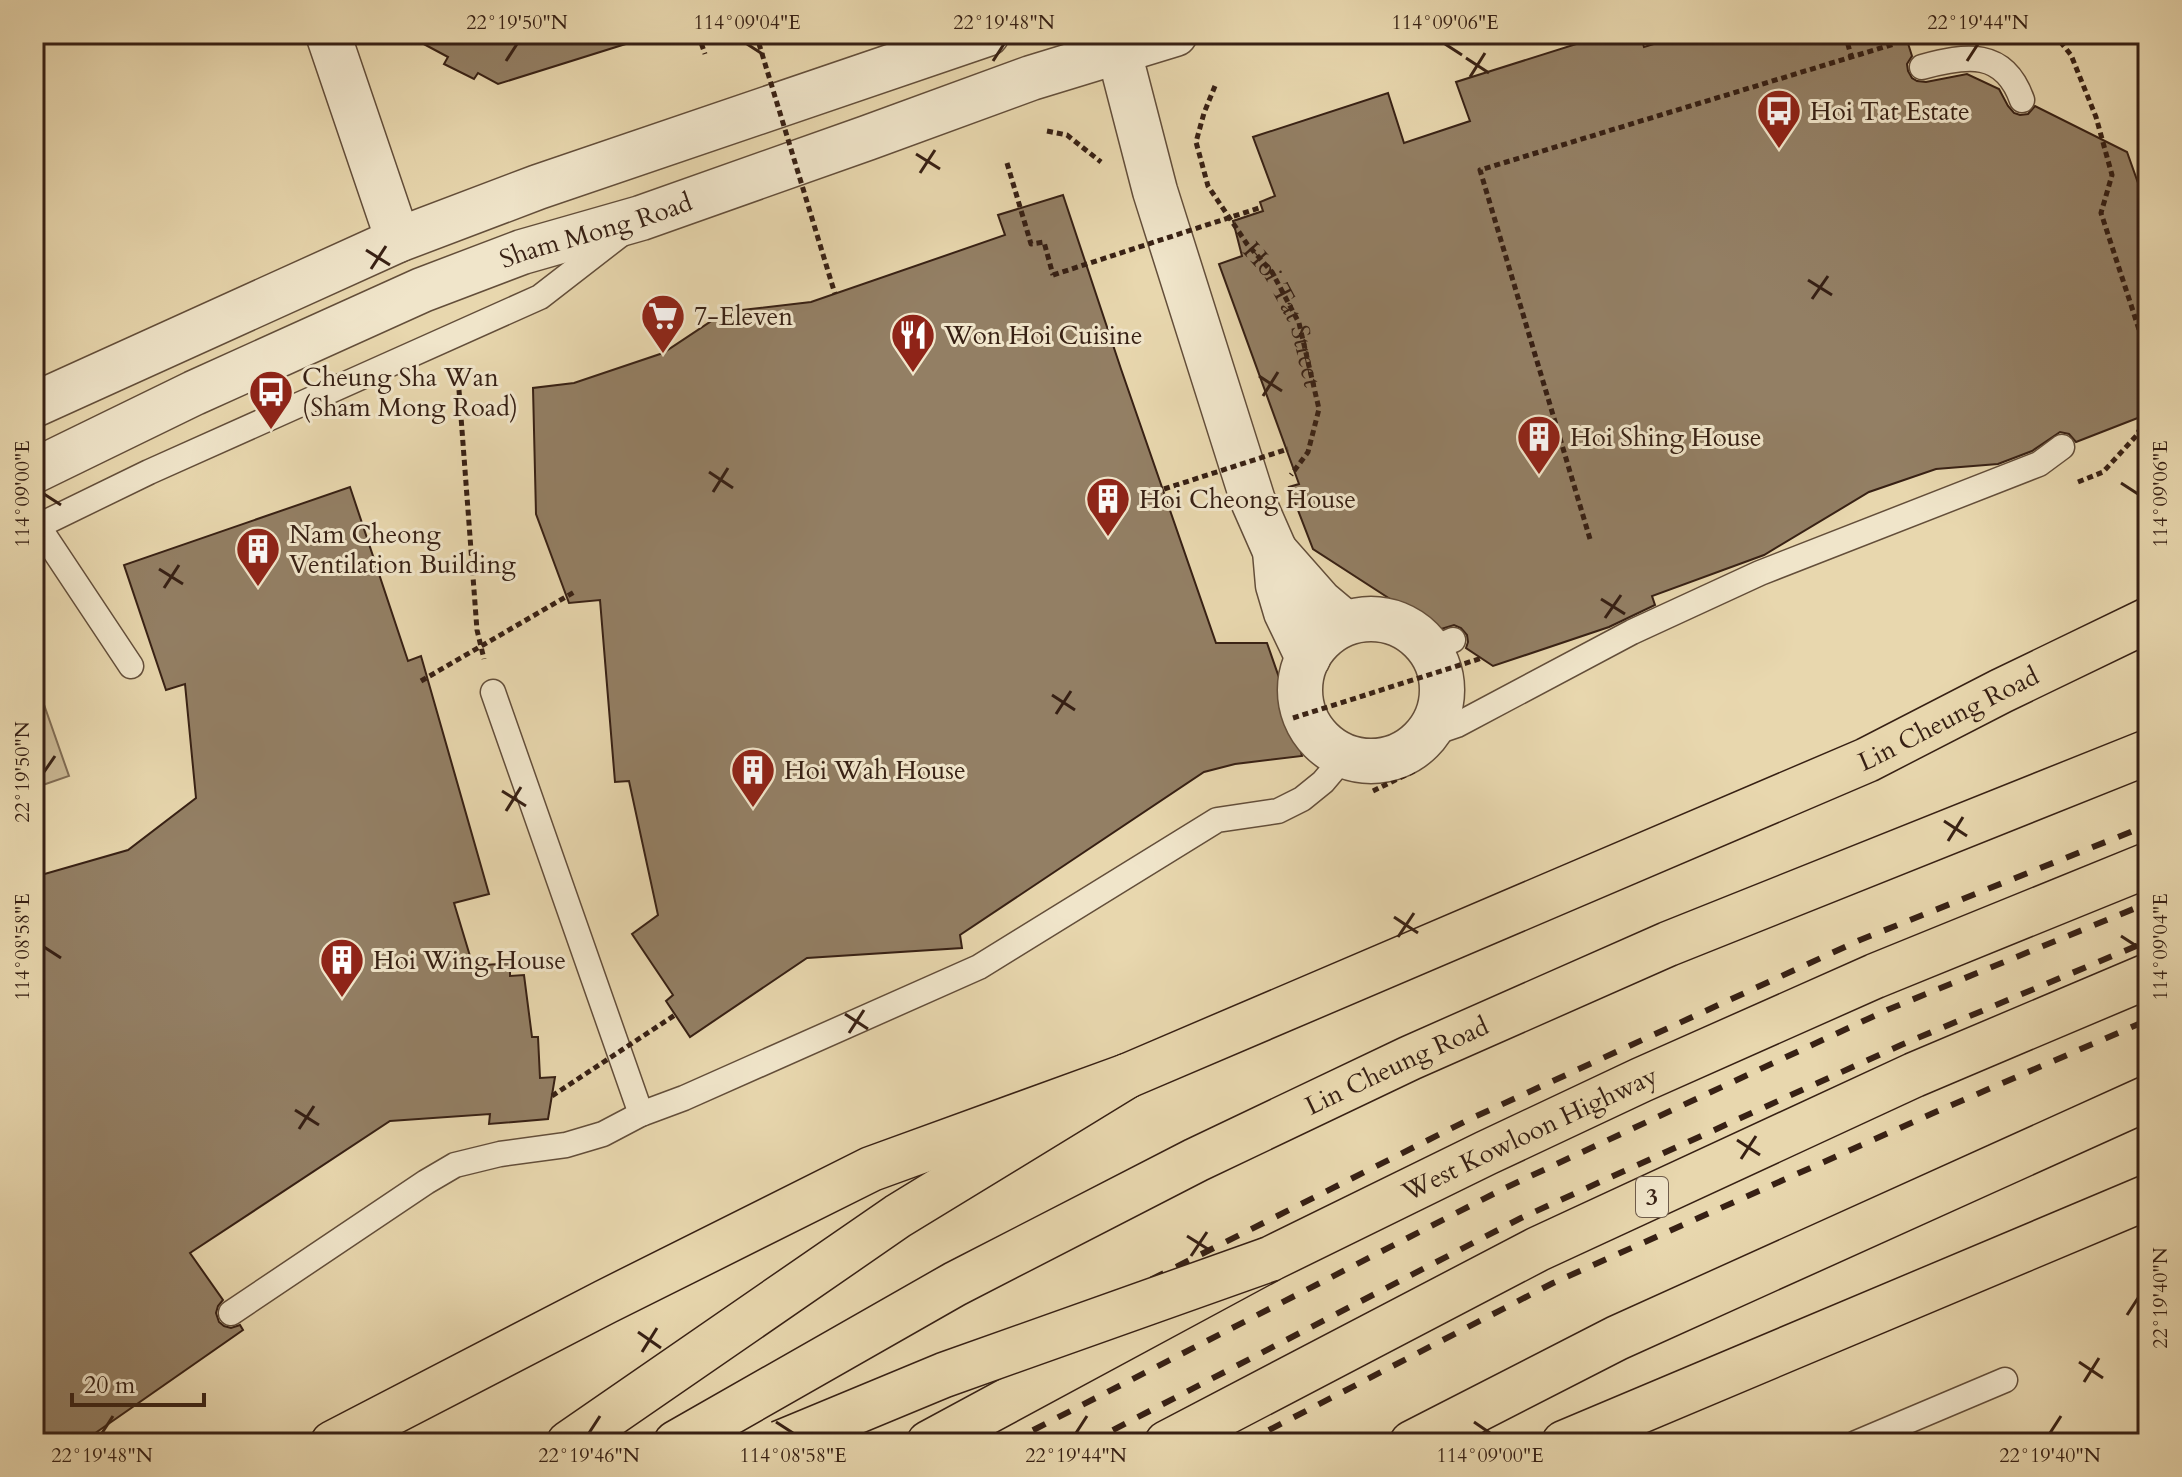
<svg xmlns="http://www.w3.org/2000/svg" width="2182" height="1477" viewBox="0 0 2182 1477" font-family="Cardo,serif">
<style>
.green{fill:#cab894;stroke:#806c54;stroke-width:2}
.building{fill:#937f64;stroke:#372014;stroke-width:2}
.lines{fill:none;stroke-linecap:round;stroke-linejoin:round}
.service-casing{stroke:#634e3a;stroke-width:27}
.minor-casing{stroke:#634e3a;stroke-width:47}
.tertiary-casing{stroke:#634e3a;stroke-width:47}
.primary-casing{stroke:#372014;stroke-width:47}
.trunk-casing{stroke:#372014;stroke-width:47}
.motorway-casing{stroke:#372014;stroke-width:47}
.path{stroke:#372014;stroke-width:5;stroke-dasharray:6 4;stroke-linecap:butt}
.service{stroke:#f0e5ca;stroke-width:24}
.minor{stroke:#f0e5ca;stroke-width:44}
.tertiary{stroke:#f0e5ca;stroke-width:44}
.primary{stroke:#e8d7ae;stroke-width:44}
.trunk{stroke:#e8d7ae;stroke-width:44}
.motorway{stroke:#e8d7ae;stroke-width:44}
.rail{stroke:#372014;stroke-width:6;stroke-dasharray:14 14;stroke-linecap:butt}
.motorway-bridge-casing{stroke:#372014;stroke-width:47;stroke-linecap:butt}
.path-bridge{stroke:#372014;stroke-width:5;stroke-dasharray:6 4;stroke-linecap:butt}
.motorway-bridge{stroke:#e8d7ae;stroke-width:44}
.ticks{fill:none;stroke:#372014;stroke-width:3}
.labels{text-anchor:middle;stroke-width:6;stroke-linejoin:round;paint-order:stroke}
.shield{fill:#f0e5ca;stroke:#6e5b4b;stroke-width:2}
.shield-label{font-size:24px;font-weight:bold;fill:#372014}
.poi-label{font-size:26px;fill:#372014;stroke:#f0e5ca;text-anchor:start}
.street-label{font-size:26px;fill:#372014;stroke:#f0e5ca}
.neatline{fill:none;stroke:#372014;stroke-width:3}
.ticks-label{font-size:20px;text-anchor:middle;fill:#372014}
</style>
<rect width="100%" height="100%" fill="#e8d7ae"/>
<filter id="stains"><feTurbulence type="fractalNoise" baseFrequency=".0025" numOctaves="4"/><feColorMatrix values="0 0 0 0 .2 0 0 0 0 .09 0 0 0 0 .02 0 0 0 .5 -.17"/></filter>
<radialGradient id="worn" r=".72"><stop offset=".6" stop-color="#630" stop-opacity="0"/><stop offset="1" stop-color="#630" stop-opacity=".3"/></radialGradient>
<path class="green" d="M34,676L69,776L34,788Z"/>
<g class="building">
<path d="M405,34H630L632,42L498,84L478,73L474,79L444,64L448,57Z"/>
<path d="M1608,34H1640L1644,47L1686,34H1905L1912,56L1907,64L1908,71L1912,78L1917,81L1926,82L1967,74L1999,89L2008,106L2014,113L2020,115L2028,114L2035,106L2127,152L2148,211V414L2076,442L2069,434L2060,432L2032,451L1998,464L1936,469L1869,492L1764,555L1652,596L1655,605L1609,627L1493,666L1466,648L1468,642L1467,635L1461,628L1454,625L1438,630L1313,549L1289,487L1299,484L1219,264L1242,256L1233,221L1263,211L1260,202L1275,196L1253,137L1388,93L1404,143L1470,121L1456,82Z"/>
<path d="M1063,195L1121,369L1216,643H1267L1290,709L1302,756L1235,764L1204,772L960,935L962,948L807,958L690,1037L666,1001L673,995L632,934L658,915L629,781L615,782L600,600L569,603L536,514L533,388L574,383L663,353L713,320L733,311L811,302L1005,235L998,215Z"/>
<path d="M350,487L408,661L421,656L489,894L454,903L473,966L510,963V976L524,975L532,1037H538L540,1078L555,1077L548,1119L489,1124L490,1114L390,1121L190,1253L223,1300L218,1306L216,1313L219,1322L224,1326L231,1328L240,1325L243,1330L81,1443H34V877L128,850L196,798L185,684L166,690L124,565Z"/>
</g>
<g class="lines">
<g class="service-casing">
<g id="service">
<path d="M1922,67C1966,55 2004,49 2022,100"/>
<path d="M34,520L131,666"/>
<path d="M34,528L149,472L540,297L620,235"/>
<path d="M1430,650L1453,640"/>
<path d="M493,692L641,1114"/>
<path d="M1425,736L1457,725L1632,632L1760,573L2039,464L2062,447"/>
<path d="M231,1313L426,1182L455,1165L500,1154L566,1145L603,1134L641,1114L684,1098L979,967L1217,820L1278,811L1302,799L1323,782L1345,756"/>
<path d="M1856,1443L2005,1380"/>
</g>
</g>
<g class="minor-casing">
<g id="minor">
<path d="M328,34L398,240"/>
<path d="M1117,34L1119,52L1155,191L1253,501L1275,551L1278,585L1286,612L1308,658"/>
<path d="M1275,551L1320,602L1345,623"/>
<circle cx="1371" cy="690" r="71"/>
</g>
</g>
<g class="tertiary-casing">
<g id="tertiary">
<path d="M34,405L398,240L538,187L987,34"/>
<path id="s2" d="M34,471L194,393L422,290L522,252L641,218L867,138L1031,78L1175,34"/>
</g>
</g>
<g class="primary-casing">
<g id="primary">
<path id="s3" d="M333,1443L605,1302L871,1169L1127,1076L1867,760L2001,691L2148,620"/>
<path d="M1564,1443L2148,1197"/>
</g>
</g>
<g class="trunk-casing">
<g id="trunk">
<path d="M569,1443L898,1216L1127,1076"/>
<path id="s4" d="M676,1443L955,1284L1196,1160L1410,1058L1668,944L2148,752"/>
<path d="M1412,1443L1617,1338L2148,1098"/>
</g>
</g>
<g class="motorway-casing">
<g id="motorway">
<path id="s5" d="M929,1443L1270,1259L1486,1153L1641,1080L1875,976L2148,865"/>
<path d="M1167,1443L1538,1249L1914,1075L2148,976"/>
</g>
</g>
<g class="path">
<path d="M698,34L705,54"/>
<path d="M1845,34L1852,59"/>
<path d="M2054,34L2071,55L2096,117L2112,175L2101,213L2148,357"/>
<path id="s1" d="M1215,86L1204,113L1196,142L1208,186L1247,244L1272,272L1299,323L1319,409L1308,452L1291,475"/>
<path d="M1047,131L1067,135L1101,162"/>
<path d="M1007,163L1031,244L1044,242L1053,275"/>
<path d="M459,390L477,630L484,659"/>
<path d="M2078,482L2103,472L2137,435L2148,412"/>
<path d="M1590,539L1480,170L1894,44"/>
<path d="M1373,791L1416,770"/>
</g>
<use href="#service" class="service"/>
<use href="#minor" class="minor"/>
<use href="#tertiary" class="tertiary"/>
<use href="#primary" class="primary"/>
<use href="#trunk" class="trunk"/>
<use href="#motorway" class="motorway"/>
<g class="rail">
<path d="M826,1443L1470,1119L1860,940L2148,825"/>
<path d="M1008,1443L1505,1188L1887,1010L2148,903"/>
<path d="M1088,1443L1521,1218L1901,1045L2148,941"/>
<path d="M1244,1443L1553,1283L1931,1114L2148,1020"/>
</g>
<g class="motorway-bridge-casing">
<path id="motorway-bridge" d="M780,1443L944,1375L1270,1259"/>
</g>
<g class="path-bridge">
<path d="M756,34L835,294"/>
<path d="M1053,275L1262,207"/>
<path d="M1164,489L1288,449"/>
<path d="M421,681L576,591"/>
<path d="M1293,718L1482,658"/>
<path d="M552,1096L675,1015"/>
</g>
<use href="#motorway-bridge" class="motorway-bridge"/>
</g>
<path class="ticks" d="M747,44L764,55M1445,44L1462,55M1466,58L1489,73M506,61L517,44M993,61L1004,44M1967,61L1978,44M1470,77L1485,53M916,154L940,169M920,173L935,150M366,250L390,265M371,269L386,246M1808,280L1832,295M1812,299L1828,276M1259,376L1282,391M1263,396L1278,372M709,472L733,488M2121,483L2138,494M713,492L728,468M44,494L61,505M159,569L183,584M164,588L179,565M1601,599L1625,614M1605,618L1621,595M1052,695L1075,710M1056,714L1071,691M44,772L55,756M502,791L526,806M506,811L521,787M1944,821L1967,836M1948,841L1963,817M1394,917L1418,933M2121,936L2138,947M1398,937L1414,913M44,947L61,958M845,1014L868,1029M849,1033L864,1010M295,1110L319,1125M299,1129L314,1106M1737,1140L1760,1155M1741,1159L1756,1136M1187,1236L1211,1251M1191,1256L1207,1232M2127,1315L2138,1298M638,1332L661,1348M642,1352L657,1328M2079,1362L2103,1378M2084,1382L2099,1358M776,1422L793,1433M1474,1422L1490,1433M102,1433L113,1416M589,1433L600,1416M1076,1433L1087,1416M2050,1433L2061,1416"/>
<defs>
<g id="bus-pin" transform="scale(2.3)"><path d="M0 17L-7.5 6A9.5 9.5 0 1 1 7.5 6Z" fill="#8f2418" stroke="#f0e5ca"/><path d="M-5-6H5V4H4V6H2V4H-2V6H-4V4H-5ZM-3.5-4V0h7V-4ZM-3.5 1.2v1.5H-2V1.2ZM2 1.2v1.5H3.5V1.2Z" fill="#fff"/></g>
<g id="supermarket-pin" transform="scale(2.3)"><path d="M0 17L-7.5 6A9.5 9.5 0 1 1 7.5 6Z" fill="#8f2418" stroke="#f0e5ca"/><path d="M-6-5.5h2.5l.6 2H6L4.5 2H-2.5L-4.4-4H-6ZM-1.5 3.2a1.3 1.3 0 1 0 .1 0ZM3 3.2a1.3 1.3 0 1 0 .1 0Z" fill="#fff"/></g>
<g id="restaurant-pin" transform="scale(2.3)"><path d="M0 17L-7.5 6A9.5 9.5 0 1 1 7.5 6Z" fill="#8f2418" stroke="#f0e5ca"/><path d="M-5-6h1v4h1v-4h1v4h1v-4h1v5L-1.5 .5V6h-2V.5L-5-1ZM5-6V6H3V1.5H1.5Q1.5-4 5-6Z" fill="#fff"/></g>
<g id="building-pin" transform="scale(2.3)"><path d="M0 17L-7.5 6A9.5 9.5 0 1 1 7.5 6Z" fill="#8f2418" stroke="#f0e5ca"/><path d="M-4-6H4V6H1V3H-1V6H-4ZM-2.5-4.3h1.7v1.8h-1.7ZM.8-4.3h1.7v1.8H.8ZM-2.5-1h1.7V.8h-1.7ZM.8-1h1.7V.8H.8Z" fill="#fff"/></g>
</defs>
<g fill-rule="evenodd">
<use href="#bus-pin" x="1779" y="111"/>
<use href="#supermarket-pin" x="663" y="316"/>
<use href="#restaurant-pin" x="913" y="335"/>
<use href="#bus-pin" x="271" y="392"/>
<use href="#building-pin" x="1539" y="437"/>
<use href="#building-pin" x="1108" y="499"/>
<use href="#building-pin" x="258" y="549"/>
<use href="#building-pin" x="753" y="770"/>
<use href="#building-pin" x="342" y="960"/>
</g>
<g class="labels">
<rect class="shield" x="1636" y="1177" width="32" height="40" rx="6"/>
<g class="shield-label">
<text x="1652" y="1205">3</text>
</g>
<g class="poi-label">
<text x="1810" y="120">Hoi Tat Estate</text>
<text x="694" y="325">7-Eleven</text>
<text x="944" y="344">Won Hoi Cuisine</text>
<text x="302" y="386">Cheung Sha Wan<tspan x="302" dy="30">(Sham Mong Road)</tspan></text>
<text x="1570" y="446">Hoi Shing House</text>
<text x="1139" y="508">Hoi Cheong House</text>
<text x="289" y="543">Nam Cheong<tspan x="289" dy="30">Ventilation Building</tspan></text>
<text x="784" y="779">Hoi Wah House</text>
<text x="373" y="969">Hoi Wing House</text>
</g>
<g class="street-label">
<text dy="9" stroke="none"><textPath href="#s2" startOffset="612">Sham Mong Road</textPath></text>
<text dy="9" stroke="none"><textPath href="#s1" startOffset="256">Hoi Tat Street</textPath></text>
<text dy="9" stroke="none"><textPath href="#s3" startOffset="1772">Lin Cheung Road</textPath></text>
<text dy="9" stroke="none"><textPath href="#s4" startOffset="814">Lin Cheung Road</textPath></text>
<text dy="9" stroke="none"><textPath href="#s5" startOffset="676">West Kowloon Highway</textPath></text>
</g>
</g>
<rect width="2182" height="1477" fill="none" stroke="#e8d7ae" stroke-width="88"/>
<path d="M72 1393v12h132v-12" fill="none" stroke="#372014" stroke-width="4"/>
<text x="84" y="1393" font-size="24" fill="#372014" stroke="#f0e5ca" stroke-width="6" paint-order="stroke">20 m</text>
<rect x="44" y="44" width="2094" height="1389" class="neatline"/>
<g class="ticks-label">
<text x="517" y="29">22°19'50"N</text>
<text x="747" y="29">114°09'04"E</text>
<text x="1004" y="29">22°19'48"N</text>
<text x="1445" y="29">114°09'06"E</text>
<text x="1978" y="29">22°19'44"N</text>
<text transform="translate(22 494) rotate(-90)" y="7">114°09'00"E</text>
<text transform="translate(2160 494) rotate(-90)" y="7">114°09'06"E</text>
<text transform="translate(22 772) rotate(-90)" y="7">22°19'50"N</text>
<text transform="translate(22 947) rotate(-90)" y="7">114°08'58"E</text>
<text transform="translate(2160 947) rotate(-90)" y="7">114°09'04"E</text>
<text transform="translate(2160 1298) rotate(-90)" y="7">22°19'40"N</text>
<text x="102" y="1462">22°19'48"N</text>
<text x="589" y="1462">22°19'46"N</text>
<text x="793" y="1462">114°08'58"E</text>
<text x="1076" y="1462">22°19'44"N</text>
<text x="1490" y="1462">114°09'00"E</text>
<text x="2050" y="1462">22°19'40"N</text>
</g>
<rect width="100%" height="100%" filter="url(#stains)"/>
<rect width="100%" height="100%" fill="url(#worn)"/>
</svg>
